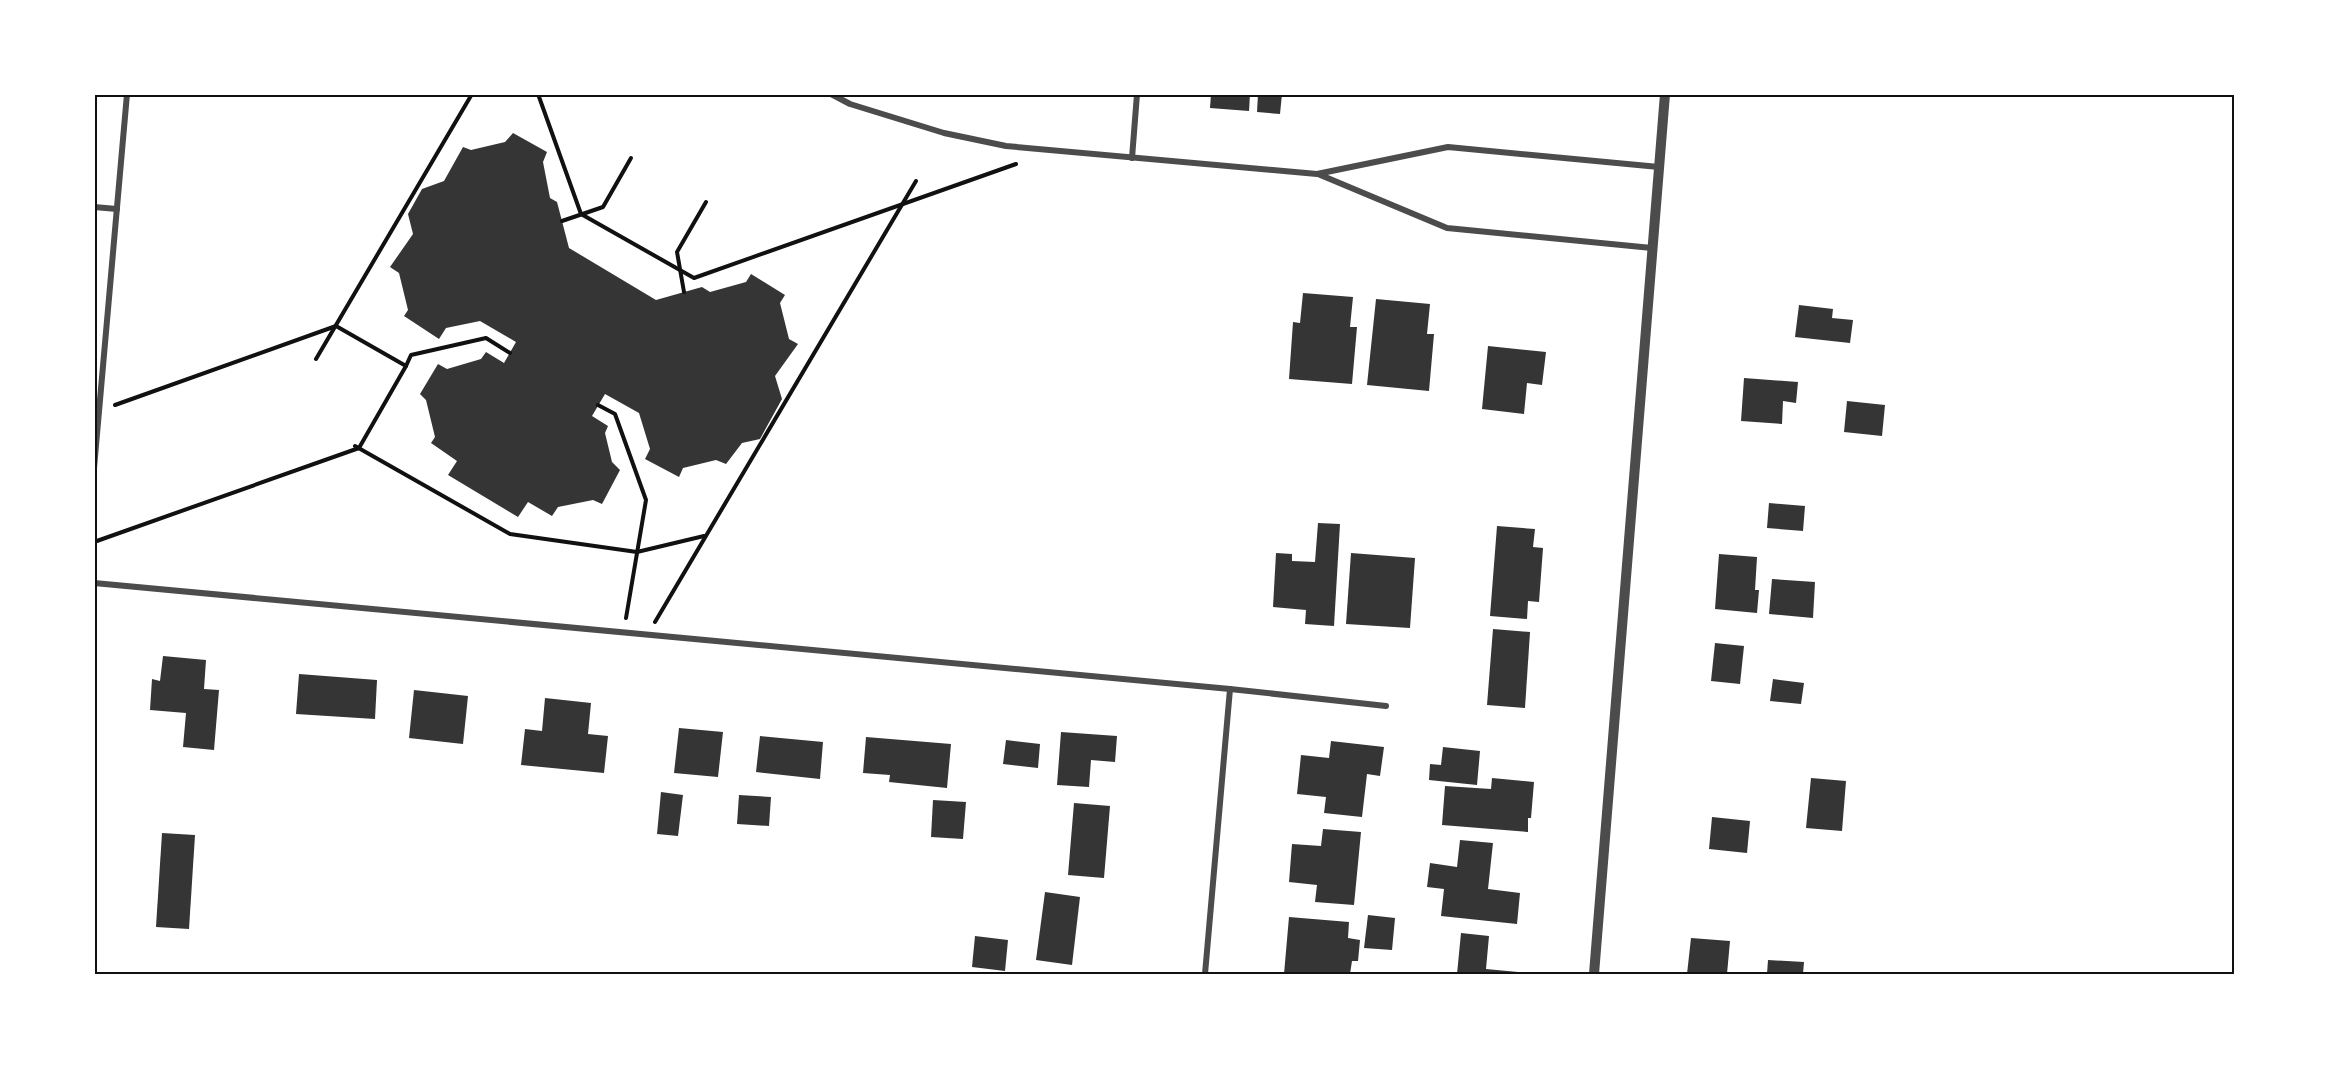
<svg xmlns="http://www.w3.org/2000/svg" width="2329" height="1069" viewBox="0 0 2329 1069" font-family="'Work Sans',sans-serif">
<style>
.building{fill:#353535}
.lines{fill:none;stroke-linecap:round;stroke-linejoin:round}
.path{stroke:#111;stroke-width:4}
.minor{stroke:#4c4c4c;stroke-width:6}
.tertiary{stroke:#4c4c4c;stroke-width:10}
.neatline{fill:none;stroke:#111;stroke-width:2}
</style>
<rect width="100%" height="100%" fill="#fff"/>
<g class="building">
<path d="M1211,94H1250L1249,111L1210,108Z"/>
<path d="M1258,94H1282L1280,114L1257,112Z"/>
<path d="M513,133L547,152L543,162L550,198L557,202L569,248L656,300L702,287L710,292L746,282L751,274L785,295L780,303L789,339L798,344L775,376L782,399L760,439L742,443L726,464L716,460L683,468L679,477L645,459L650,449L639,413L605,394L592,416L608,426L605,433L612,462L620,470L602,504L593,500L558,507L552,516L528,502L518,517L448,475L457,461L431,443L435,437L426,400L420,394L438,364L447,369L481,359L486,352L504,363L516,342L480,321L446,328L439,339L404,316L408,310L399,273L390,267L413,234L408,214L422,189L444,181L463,147L471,150L505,142Z"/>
<path d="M1303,293L1353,297L1350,327H1357L1352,384L1289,379L1293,322L1300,323Z"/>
<path d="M1376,299L1430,304L1427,334H1434L1429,391L1367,385Z"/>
<path d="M1799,305L1833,309L1832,318L1853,320L1850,343L1795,337Z"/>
<path d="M1488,346L1546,352L1542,385L1527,383L1524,414L1482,409Z"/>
<path d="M1744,378L1798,382L1796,403L1783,401L1782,424L1741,421Z"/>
<path d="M1847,401L1885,405L1882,436L1844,432Z"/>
<path d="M1769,503L1805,506L1803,531L1767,528Z"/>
<path d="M1318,523L1340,524L1334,626L1305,624L1306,610L1273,607L1276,553L1292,554V561L1315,562Z"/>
<path d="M1497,526L1535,529L1533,547L1543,548L1539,602L1528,601L1527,619L1490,616Z"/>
<path d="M1351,553L1415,558L1410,628L1346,624Z"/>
<path d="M1719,554L1757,557L1755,590H1759L1757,613L1715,609Z"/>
<path d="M1772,579L1815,582L1813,618L1769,614Z"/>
<path d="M1493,629L1530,632L1525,708L1487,705Z"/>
<path d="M1715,643L1744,646L1740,684L1711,681Z"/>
<path d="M163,656L206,660L204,689L219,690L214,750L183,747L186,713L150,710L152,679L160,681Z"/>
<path d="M299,674L377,680L375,719L296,714Z"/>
<path d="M1773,679L1804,683L1801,704L1770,701Z"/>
<path d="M414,690L468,696L463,744L409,738Z"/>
<path d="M545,698L591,703L588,734L608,736L604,773L521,765L525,729L542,731Z"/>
<path d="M679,728L723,732L718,777L674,773Z"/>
<path d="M1061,732L1117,736L1115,762L1091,760L1089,787L1057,785Z"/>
<path d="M760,736L823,742L820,779L756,772Z"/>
<path d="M866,737L951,744L947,788L889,782L890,775L863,773Z"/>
<path d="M1006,740L1040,744L1038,768L1003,764Z"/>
<path d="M1331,741L1384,747L1380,776L1367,774L1362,817L1324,813L1326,797L1297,794L1301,755L1329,758Z"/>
<path d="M1443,747L1480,751L1477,785L1429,780L1430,764L1441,765Z"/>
<path d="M1492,778L1534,782L1531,818H1528V832L1442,825L1445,786L1491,789Z"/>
<path d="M1811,778L1846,781L1842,831L1806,828Z"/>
<path d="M661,792L683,795L678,836L657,834Z"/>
<path d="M739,795L771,797L769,826L737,824Z"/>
<path d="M933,800L966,802L963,839L931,837Z"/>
<path d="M1074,803L1110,806L1104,878L1068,875Z"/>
<path d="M1712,817L1750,821L1747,853L1709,849Z"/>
<path d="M1323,829L1361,832L1354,905L1315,902L1317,885L1289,882L1292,844L1321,846Z"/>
<path d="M162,833L195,835L189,929L156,927Z"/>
<path d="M1460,840L1493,843L1488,889L1520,893L1517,924L1441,916L1444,889L1427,887L1430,863L1457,867Z"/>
<path d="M1045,892L1080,897L1072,965L1036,960Z"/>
<path d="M1368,915L1395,918L1392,950L1364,948Z"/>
<path d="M1289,917L1349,922L1348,938L1360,940L1358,961H1352L1350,974H1284Z"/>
<path d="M1461,933L1489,936L1486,969L1518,972V974H1457Z"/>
<path d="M975,936L1008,940L1005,971L972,967Z"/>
<path d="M1691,938L1730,941L1727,974H1687Z"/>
<path d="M1768,960L1804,962L1803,974H1767Z"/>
</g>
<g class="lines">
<g class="path">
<path d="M538,94L581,214L694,278L1016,164"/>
<path d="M562,221L603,207L631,158"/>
<path d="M684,292L677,252L706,202"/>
<path d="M316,359L472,94"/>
<path d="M406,366L411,355L486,338L510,353"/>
<path d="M598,405L615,414L646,500L626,618"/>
<path d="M355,446L510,534L637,552L704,536"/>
<path d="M94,542L359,448L406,366L336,326L115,405"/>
<path d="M655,622L916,181"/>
</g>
<g class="minor">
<path d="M831,94L850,104L944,133L1006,146L1317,174L1448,147L1659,167"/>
<path d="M1132,158L1137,94"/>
<path d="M1318,174L1447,228L1652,248"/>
<path d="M94,207L117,209"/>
<path d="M94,468L127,94"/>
<path d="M94,583L1230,689L1386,706"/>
<path d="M1205,974L1230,689"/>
</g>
<path class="tertiary" d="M1594,974L1665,94"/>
</g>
<rect width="2329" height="1069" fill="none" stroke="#ffffff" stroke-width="192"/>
<rect x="96" y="96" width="2137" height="877" class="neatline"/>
</svg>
